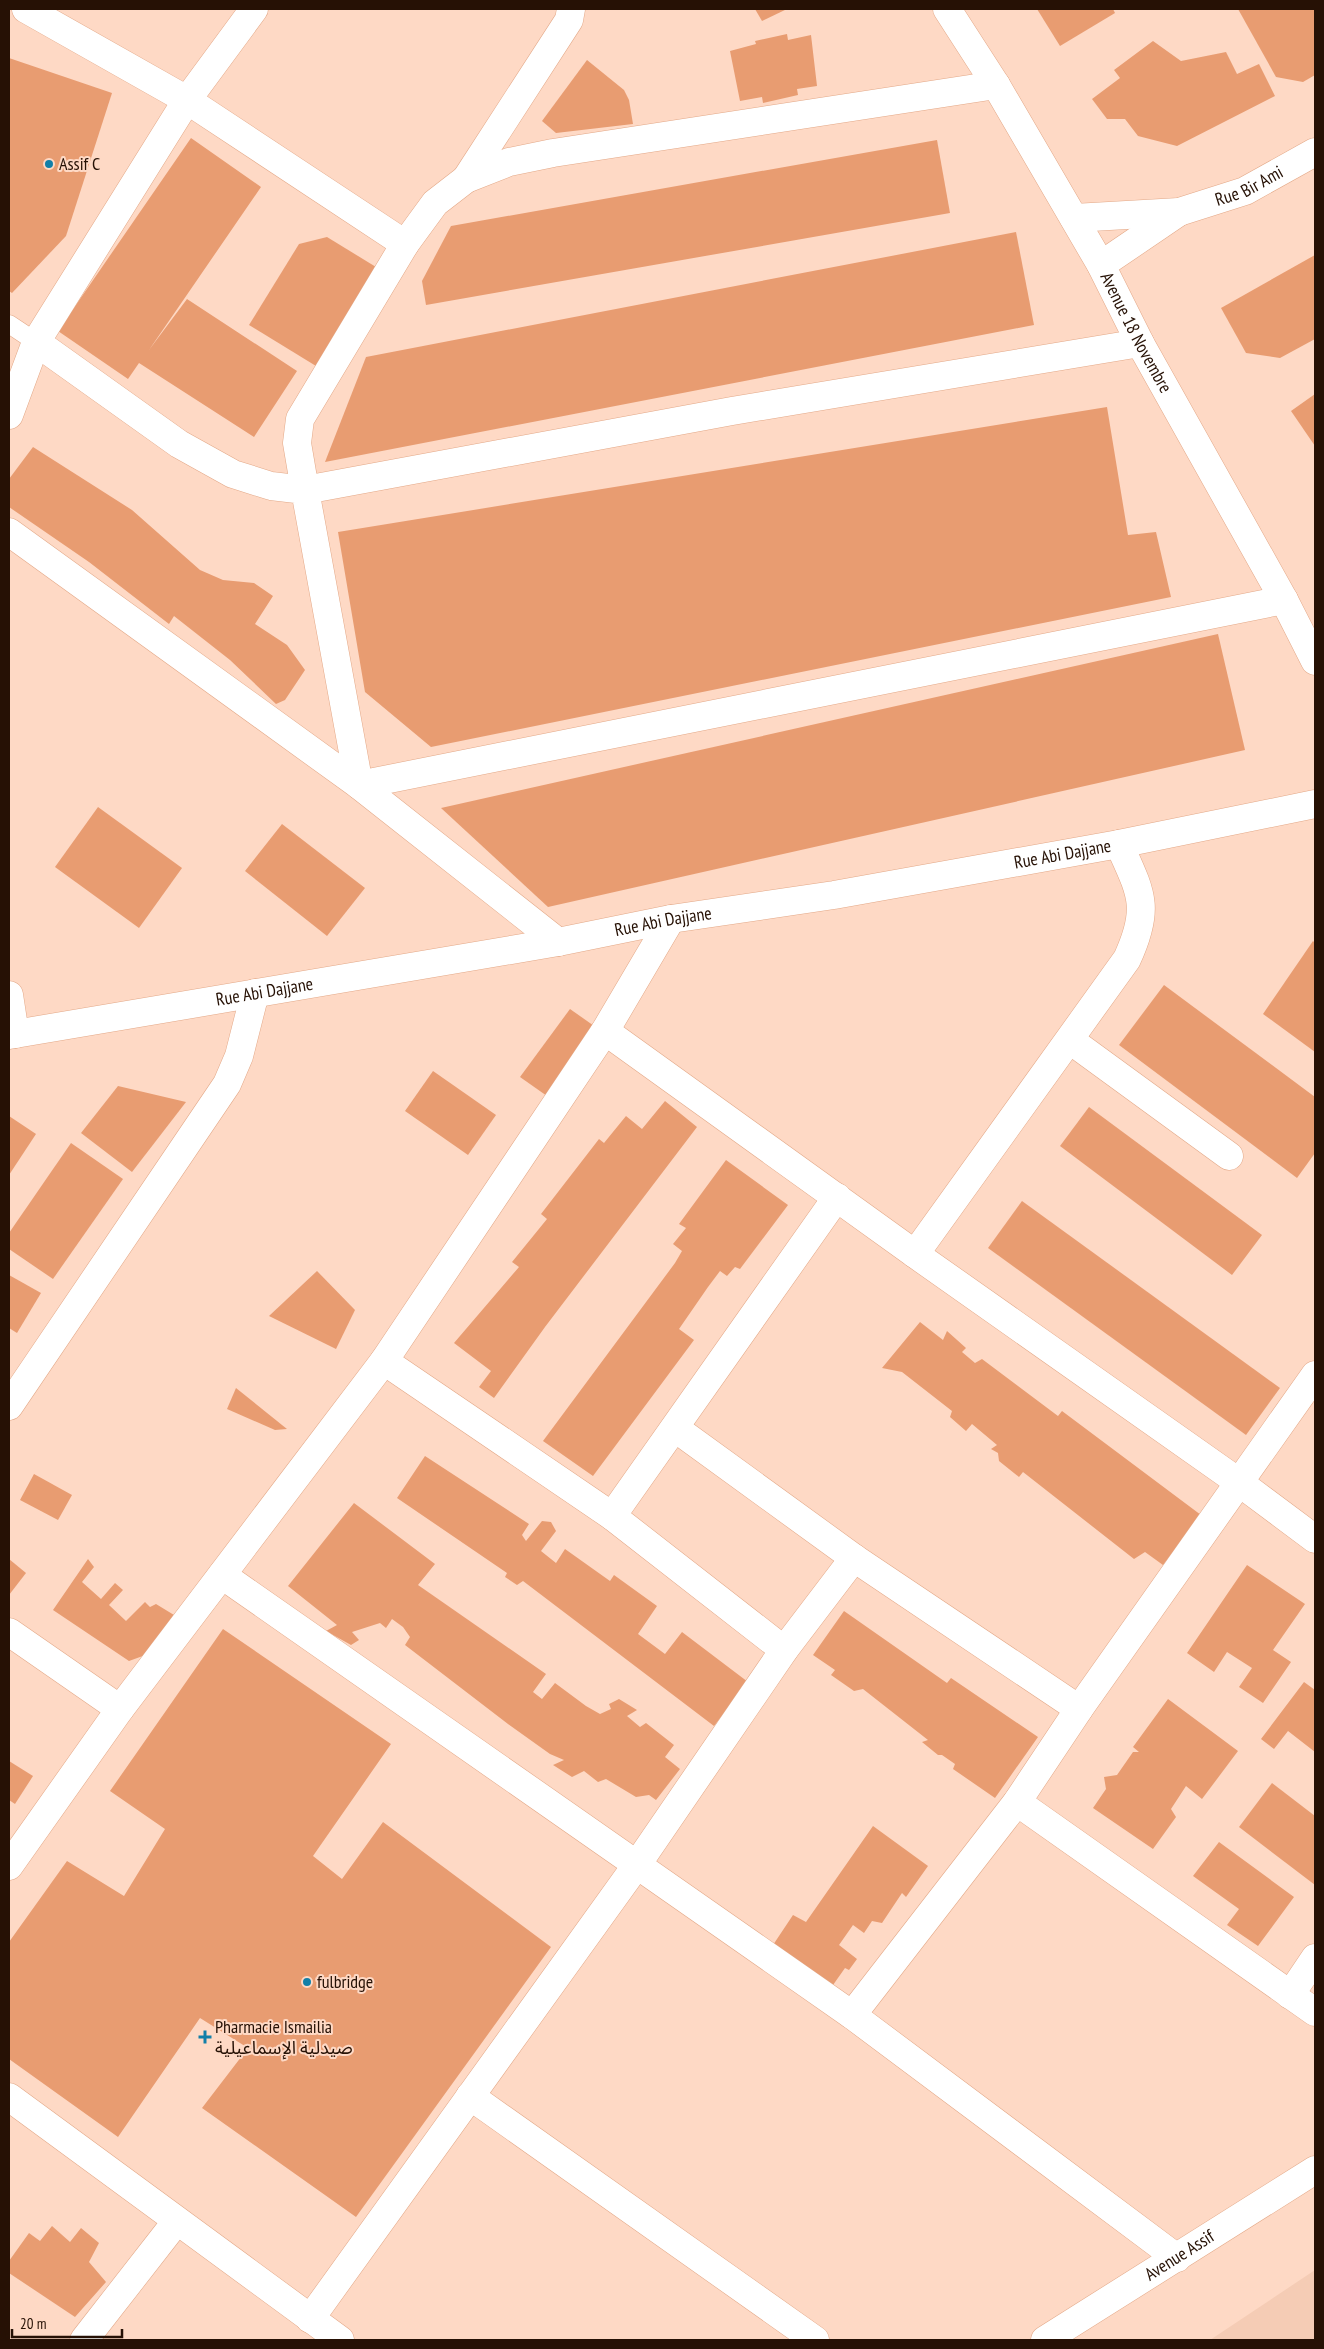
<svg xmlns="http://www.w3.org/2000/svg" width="1324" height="2349" viewBox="0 0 1324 2349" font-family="'PT Sans Narrow','Noto Sans Arabic',sans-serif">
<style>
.built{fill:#f5ccb5}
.building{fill:#e89c71}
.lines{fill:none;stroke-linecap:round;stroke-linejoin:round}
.service-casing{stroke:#e3a887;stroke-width:19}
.minor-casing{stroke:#e3a887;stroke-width:29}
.tertiary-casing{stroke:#e3a887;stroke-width:29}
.service{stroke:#fff;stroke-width:18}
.minor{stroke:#fff;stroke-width:28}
.tertiary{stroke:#fff;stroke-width:28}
.poi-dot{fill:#127fa8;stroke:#fed9c5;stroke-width:2}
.labels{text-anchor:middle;stroke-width:4;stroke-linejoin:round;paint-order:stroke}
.poi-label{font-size:18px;fill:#261105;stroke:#fed9c5;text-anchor:start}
.street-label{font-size:18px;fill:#261105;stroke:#fed9c5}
</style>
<rect width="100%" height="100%" fill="#fed9c5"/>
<path class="built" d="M1315,2270V2340H1210Z"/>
<g class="building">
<path d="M755,9H787L762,21Z"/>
<path d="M1037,9H1113L1115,13L1060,46Z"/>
<path d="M1238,9H1315V75L1303,82L1276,77Z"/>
<path d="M787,34L788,40L811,35L817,86L797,89L798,95L763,103L762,97L740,101L730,51L756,44L755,41Z"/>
<path d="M1153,41L1181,61L1226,52L1237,74L1259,64L1275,96L1177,146L1138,136L1125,119H1107L1092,99L1120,78L1114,70Z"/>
<path d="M9,58L112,93L66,236L12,293L9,291Z"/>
<path d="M587,60L624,90L629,100L633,124L556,133L542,121Z"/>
<path d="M191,138L261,187L149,350L187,299L297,371L254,437L139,363L128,379L58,331Z"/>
<path d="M937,140L950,213L426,305L422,281L451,226Z"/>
<path d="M1016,232L1034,325L325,462L366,357Z"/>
<path d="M327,237L376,267L316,366L249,325L299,244Z"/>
<path d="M1315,255V339L1280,358L1246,353L1221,308Z"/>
<path d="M1315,394V446L1291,411Z"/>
<path d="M1107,407L1128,535L1156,532L1171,597L431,747L365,692L338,532Z"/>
<path d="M33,447L132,510L200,570L223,580L254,583L273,596L255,624L287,645L305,670L285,700L276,704L230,660L174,616L169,624L89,562L9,507V479Z"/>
<path d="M1218,634L1245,750L548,907L441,808Z"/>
<path d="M98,807L182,868L139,928L55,867Z"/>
<path d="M282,824L365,888L327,936L245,871Z"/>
<path d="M1313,941L1315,943V1052L1263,1014Z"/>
<path d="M1164,985L1315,1097V1153L1297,1178L1119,1045Z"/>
<path d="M570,1009L597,1028L547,1096L520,1077Z"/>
<path d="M433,1071L496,1115L468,1155L405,1111Z"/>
<path d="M118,1086L186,1102L132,1172L81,1133Z"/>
<path d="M665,1101L697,1127L545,1327L494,1398L479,1387L491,1371L454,1343L519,1267L512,1262L547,1219L541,1214L599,1139L604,1143L626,1116L642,1129Z"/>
<path d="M1089,1107L1262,1235L1232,1275L1060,1146Z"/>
<path d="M9,1116L36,1134L9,1175Z"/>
<path d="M71,1143L123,1179L53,1279L9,1249V1233Z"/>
<path d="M726,1160L788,1205L740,1269L735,1267L727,1276L720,1271L708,1287L679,1329L694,1340L593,1476L543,1441L675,1263L682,1251L673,1244L686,1228L679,1224Z"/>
<path d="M1022,1201L1280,1388L1246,1435L988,1248Z"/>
<path d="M317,1271L355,1310L336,1349L269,1316Z"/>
<path d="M9,1275L41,1293L17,1333L9,1328Z"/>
<path d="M920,1322L943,1340L947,1331L966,1348L962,1352L975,1363L982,1359L1058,1416L1062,1411L1201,1515L1163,1565L1145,1552L1134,1559L1023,1472L1019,1477L999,1461L998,1453L991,1449L997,1445L972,1424L966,1431L950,1417L952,1411L902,1372L882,1368Z"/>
<path d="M236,1388L287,1429L275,1430L227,1409Z"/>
<path d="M425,1456L529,1524L522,1535L526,1541L542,1521L551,1522L556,1531L541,1551L556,1563L565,1549L610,1581L614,1575L657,1606L638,1634L665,1654L682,1632L748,1682L714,1726L523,1581L517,1585L505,1577L507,1573L397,1498Z"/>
<path d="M34,1474L72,1495L58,1520L20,1500Z"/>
<path d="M354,1503L435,1564L418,1585L546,1674L533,1692L542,1699L555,1683L586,1706L600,1714L611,1709L609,1704L619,1699L637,1710L627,1716L640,1727L646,1723L674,1745L665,1757L680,1769L656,1800L649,1795L636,1797L606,1779L598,1782L584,1771L572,1777L553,1765L564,1760L550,1754L508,1724L405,1645L410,1637L403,1627L392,1619L386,1628L380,1623L352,1632L359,1640L351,1645L326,1631L337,1625L288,1586Z"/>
<path d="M9,1559L26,1573L9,1595Z"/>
<path d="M88,1559L94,1567L82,1582L101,1599L115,1583L123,1590L109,1605L126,1621L145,1602L150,1607L156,1604L174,1615L151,1653L129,1661L53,1610Z"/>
<path d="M1247,1565L1305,1604L1273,1650L1291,1662L1263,1703L1239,1687L1252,1668L1227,1652L1214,1672L1187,1653Z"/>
<path d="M844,1611L947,1683L951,1678L1038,1737L995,1798L953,1769L955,1764L942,1755H938L922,1742L928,1740L863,1689L854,1691L831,1675L835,1670L813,1655Z"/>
<path d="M223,1629L391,1744L313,1856L342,1879L383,1822L551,1947L356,2217L202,2108L248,2048L200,2018L118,2137L9,2059V1942L67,1861L124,1896L165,1829L110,1791Z"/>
<path d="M1304,1682L1315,1690V1752L1288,1731L1274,1749L1261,1739Z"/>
<path d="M1168,1699L1238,1751L1202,1799L1186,1786L1171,1809L1176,1817L1153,1849L1093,1808L1106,1789L1104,1777L1117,1775L1133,1752H1139L1133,1747Z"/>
<path d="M9,1761L33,1776L15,1804L9,1800Z"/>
<path d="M1272,1783L1315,1816V1885L1239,1827Z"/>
<path d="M873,1826L928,1866L906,1897L902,1893L882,1923L872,1921L864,1933L853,1925L839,1945L857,1959L849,1970L845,1968L833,1985L773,1945L793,1915L806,1922Z"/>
<path d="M1219,1842L1294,1897L1258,1946L1227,1925L1239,1909L1193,1876Z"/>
<path d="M52,2226L70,2242L81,2228L99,2243L89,2262L106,2282L75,2317L9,2273V2261L29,2233L40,2241Z"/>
</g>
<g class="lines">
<g class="service-casing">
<path id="service" d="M9,324L36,342"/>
</g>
<g class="minor-casing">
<g id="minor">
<path d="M26,9L187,100L405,244"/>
<path d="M996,85L553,153L509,162L466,179L435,203L405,244L300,419L297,443L305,490L732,411L1140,343"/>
<path d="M466,179L569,20L571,9"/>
<path id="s1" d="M1074,218L1179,212L1245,191L1315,152"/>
<path d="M1101,265L1179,212"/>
<path d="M36,342L179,444L233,474L271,486L305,490L359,785L1284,600"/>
<path d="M9,415L36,342L187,100L254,9"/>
<path d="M9,532L359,785L558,942"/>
<path d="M9,995L15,1034"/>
<path d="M605,1031L915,1254L1240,1483L1315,1539"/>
<path id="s2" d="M9,1035L558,942L671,919L834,895L1119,844L1315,804"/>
<path d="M1070,1040L1229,1156"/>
<path d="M915,1254L1127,959C1151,907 1141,893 1119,844"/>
<path d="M384,1361L612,1516L784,1650"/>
<path d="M9,1406L227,1084L239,1056L255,993"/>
<path d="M675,1428L854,1558L1079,1709"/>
<path d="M612,1516L837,1197"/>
<path d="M222,1575L852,2015L1177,2258"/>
<path d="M9,1632L120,1709"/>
<path d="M1017,1802L1315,2012"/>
<path d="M9,1866L120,1709L384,1361L605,1031L671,919"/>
<path d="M1290,1995L1315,1958"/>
<path d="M852,2015L1017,1802L1079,1709L1315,1375"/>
<path d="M470,2096L815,2340"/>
<path d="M9,2097L340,2340"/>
<path d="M310,2319L636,1866L784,1650L854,1558"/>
<path d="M84,2340L176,2222"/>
<path id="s3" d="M1045,2340L1315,2170"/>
</g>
</g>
<g class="tertiary-casing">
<g id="tertiary">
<path id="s4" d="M947,9L996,85L1101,265L1140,343L1284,600L1315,661"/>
</g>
</g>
<use href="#service" class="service"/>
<use href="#minor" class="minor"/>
<use href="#tertiary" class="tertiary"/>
</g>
<g class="poi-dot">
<circle cx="49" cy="164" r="5"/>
<circle cx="307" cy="1982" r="5"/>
<path d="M202.5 2029.5h5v5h5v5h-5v5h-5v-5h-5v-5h5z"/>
</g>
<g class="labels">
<g class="poi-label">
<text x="59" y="170">Assif C</text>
<text x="317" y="1988">fulbridge</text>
<text x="215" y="2033">Pharmacie Ismailia<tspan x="215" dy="21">صيدلية الإسماعيلية</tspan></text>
</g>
<g class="street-label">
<text dy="6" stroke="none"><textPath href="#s1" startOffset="180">Rue Bir Ami</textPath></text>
<text dy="6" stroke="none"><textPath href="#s4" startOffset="375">Avenue 18 Novembre</textPath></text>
<text dy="6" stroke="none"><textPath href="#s2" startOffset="1069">Rue Abi Dajjane</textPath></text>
<text dy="6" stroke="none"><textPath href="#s2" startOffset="664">Rue Abi Dajjane</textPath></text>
<text dy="6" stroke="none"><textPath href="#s2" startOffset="259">Rue Abi Dajjane</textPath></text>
<text dy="6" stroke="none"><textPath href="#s3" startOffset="159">Avenue Assif</textPath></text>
</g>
</g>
<rect width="1324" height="2349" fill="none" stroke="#261105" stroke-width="20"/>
<path d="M12 2329v8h110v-8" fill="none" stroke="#261105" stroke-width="2.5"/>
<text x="20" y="2329" font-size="15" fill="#261105" stroke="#fed9c5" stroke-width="4" paint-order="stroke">20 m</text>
</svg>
